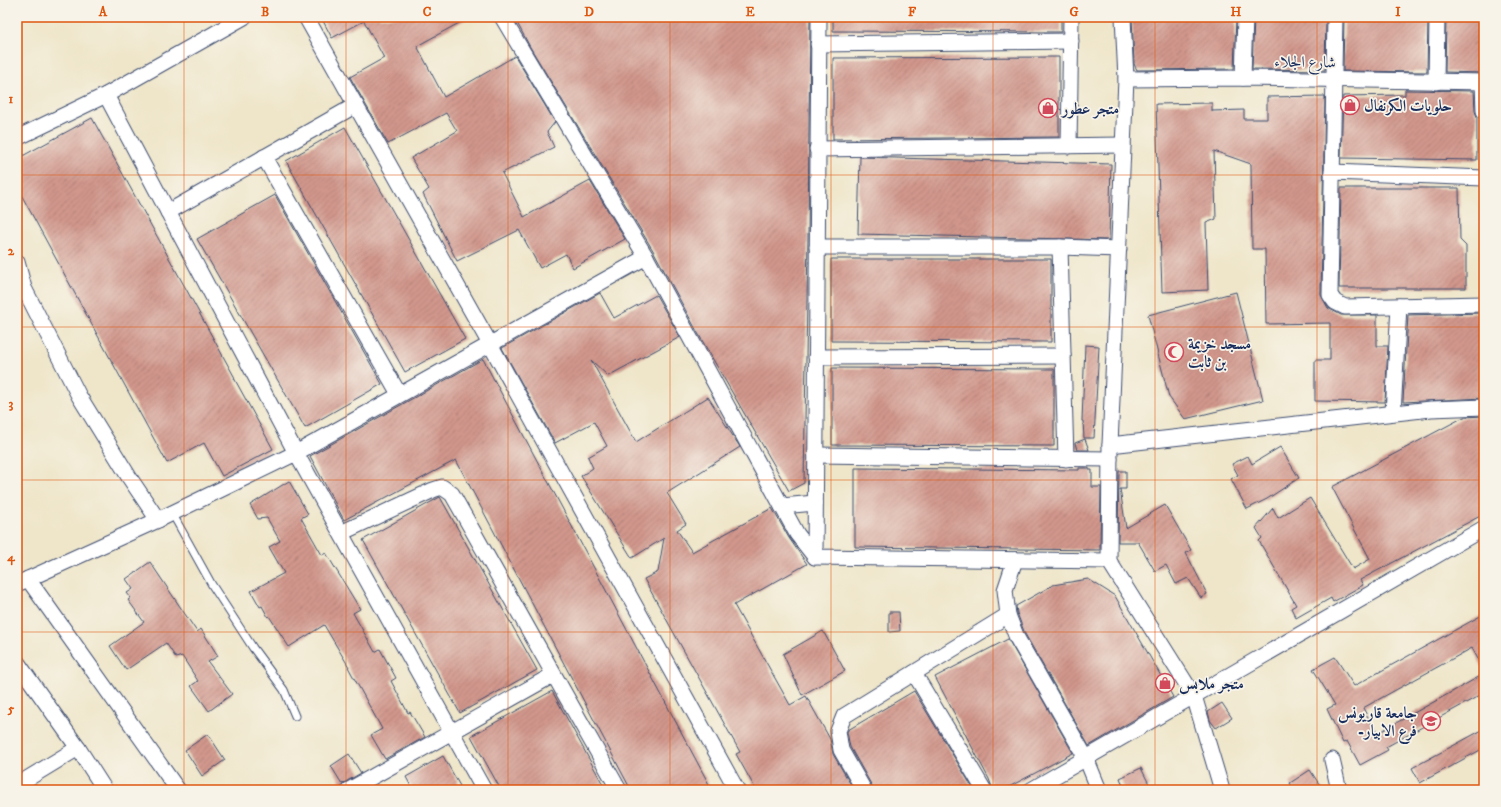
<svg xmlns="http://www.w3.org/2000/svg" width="1501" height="807" viewBox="0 0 1501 807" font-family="'IM FELL DW Pica',Amiri,serif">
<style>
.building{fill:url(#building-hatch)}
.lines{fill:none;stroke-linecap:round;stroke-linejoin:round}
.lane-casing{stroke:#3b4a6e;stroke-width:9}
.street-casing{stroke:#3b4a6e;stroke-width:17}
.lane{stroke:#fff;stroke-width:7}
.street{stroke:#fff;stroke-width:15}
.grid{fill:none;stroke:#de5710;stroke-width:1;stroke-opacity:0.55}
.labels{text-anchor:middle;stroke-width:3.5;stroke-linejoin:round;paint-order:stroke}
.street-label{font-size:16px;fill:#1b2f5e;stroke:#f7f3e8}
.poi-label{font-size:16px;font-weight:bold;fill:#1b2f5e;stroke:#f7f3e8;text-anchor:start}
.neatline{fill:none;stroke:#de5710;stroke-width:1.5}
.grid-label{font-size:13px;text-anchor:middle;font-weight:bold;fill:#de5710}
</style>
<defs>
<pattern id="building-hatch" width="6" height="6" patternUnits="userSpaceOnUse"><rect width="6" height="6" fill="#d2978c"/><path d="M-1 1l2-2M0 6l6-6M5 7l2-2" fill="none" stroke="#aa7c76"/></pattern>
</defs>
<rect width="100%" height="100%" fill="#f7f3e8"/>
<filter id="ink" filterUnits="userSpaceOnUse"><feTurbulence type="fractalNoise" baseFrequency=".025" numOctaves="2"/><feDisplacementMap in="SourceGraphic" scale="8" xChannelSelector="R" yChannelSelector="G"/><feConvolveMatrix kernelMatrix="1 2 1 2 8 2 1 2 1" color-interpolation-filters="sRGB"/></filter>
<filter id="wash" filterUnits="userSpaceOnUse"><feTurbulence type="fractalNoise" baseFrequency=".012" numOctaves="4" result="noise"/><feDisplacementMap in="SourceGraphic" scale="16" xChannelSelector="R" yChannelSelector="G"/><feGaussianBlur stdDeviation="0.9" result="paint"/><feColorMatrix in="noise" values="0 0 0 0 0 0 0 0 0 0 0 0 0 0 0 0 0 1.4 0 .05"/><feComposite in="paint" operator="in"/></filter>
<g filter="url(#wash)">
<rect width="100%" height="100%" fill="#efe6ca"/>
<g id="blocks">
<g class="building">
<path d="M321,17H470L417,46L444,97L515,56L555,122L547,132L554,147L502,173L524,217L590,181L625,239L573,268L566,254L540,268L519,230L457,261L423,194L429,189L411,158L457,131L446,113L388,144L350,77L384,58L364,21L332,38Z"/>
<path d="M514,17H810L808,238L804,483L789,491L699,335L654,252L530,47Z"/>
<path d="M833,17H1061V32L833,31Z"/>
<path d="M1132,17H1236L1234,69L1137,70L1134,64Z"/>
<path d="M1254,17H1326L1325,70L1252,69Z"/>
<path d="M1344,17H1428L1427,72L1343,71Z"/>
<path d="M1446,17H1484V73L1445,72Z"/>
<path d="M1059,57V137L833,139V58Z"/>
<path d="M1405,90L1474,91L1475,111L1477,117V160L1341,158L1343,96L1405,95Z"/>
<path d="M1325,96L1321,295L1328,308L1341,315H1377V346H1388L1385,402L1315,401V360H1330V323L1266,324L1265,249H1252L1251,164L1214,151L1216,219L1206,223L1208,290L1162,292L1156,104L1212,103V111L1244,110V119H1267V97Z"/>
<path d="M92,118L235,378H234L273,449L222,476L204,443L167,463L17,187V159Z"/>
<path d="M345,127L465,339L405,372L286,161Z"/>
<path d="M860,157L1111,164L1109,240L858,234Z"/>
<path d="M1341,188H1459L1460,240L1466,246V288H1339Z"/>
<path d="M275,195L382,384L305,428L197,239Z"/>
<path d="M831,259H1051V342L831,341Z"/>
<path d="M1236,292L1263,400L1185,419L1169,397L1148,315Z"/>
<path d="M600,293L614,318L656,295L680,337L608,376L591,360L636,442L708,397L740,447L667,493L686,524L677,530L692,552L772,508L789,538L807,564L734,605L790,705L806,696L830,739L833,754L854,790H756L736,754L740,752L644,579L658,572L664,538L632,558L581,476L593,468L588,457L607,446L594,422L555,443L502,348Z"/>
<path d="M1484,313V398L1403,402L1408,315Z"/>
<path d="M1085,345L1099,346L1094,438H1084L1083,421H1082Z"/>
<path d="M483,359L712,790H631L456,460L344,520L310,456Z"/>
<path d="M832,368L1054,369V446L832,445Z"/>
<path d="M1484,416V514L1360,580L1363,585L1333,602L1331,598L1296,618L1291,608L1296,605L1259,541L1262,538L1256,528L1273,508L1278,518L1310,498L1353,569L1370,559L1332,487L1464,417Z"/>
<path d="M1085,439L1089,450H1077L1075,443Z"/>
<path d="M1280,447L1299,478L1267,499L1247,509L1231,479L1238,475L1232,464L1248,456L1252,464Z"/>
<path d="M855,468L1079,470V468H1089V470H1092V487H1101L1100,550L855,547Z"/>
<path d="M1119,471H1126V489H1120L1126,528L1165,505L1191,550L1186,553L1207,594L1201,598L1188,578L1176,584L1166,565L1155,571L1138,542H1118Z"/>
<path d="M289,481L308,514L301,518L322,555L326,553L360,609L353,613L375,652L380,649L396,678L391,681L408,713L410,712L425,737L385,759L371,735L382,729L348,667H349L324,625L289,647L269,616L268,617L262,606L260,607L251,591L284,573L269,547L280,541L267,518L258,519L250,505Z"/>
<path d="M440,497L537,670L460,713L363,540Z"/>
<path d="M150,562L197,632L201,629L218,656L208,662L232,694L209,711L191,686L198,681L182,656L176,658L166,643L126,670L110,646L144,622L128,600L131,598L127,593L133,589L126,579Z"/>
<path d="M1088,579L1115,596L1173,697L1089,746L1025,634L1017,613L1016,606L1053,585Z"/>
<path d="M889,612H899L900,631L889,632Z"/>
<path d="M1484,614V670L1472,648L1363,708L1374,728H1375L1378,733L1484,674V693L1386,747L1388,750L1360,765L1347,741L1343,743L1327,709L1335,705L1313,669L1335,657L1354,686Z"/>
<path d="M823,631L845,671L802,695L783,654Z"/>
<path d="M1008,639L1073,753L1003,790H993L989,779L935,677Z"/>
<path d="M552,691L606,790H501L471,736Z"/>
<path d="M914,691L974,790H873L872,786L850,747L847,732L848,730Z"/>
<path d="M1222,703L1232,718L1216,728L1210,720L1208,712Z"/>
<path d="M1484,729V748L1420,783L1412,768Z"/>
<path d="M208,734L225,760L202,776L185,750Z"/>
<path d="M349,754L361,773L342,784L331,766Z"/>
<path d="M443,756L460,786L454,790H413L406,777Z"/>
<path d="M1141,768L1150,786L1143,790H1125L1120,778Z"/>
<path d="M1310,770L1323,790H1294L1290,783Z"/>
</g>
</g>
</g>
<g filter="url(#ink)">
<use href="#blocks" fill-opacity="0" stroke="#3b4a6e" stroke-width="1"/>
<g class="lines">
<g class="lane-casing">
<path id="lane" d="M172,513L212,585L253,648L284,690L295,716"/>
</g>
<g class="street-casing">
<g id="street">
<path d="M306,17L490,344L737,790"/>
<path d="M502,17L646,257L797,534L815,557L1109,561"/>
<path d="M1123,17L1126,79L1110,445L1109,561L1194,696L1222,790"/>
<path d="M1335,17L1330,295L1335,302L1345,307L1484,304"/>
<path d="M818,44L1071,41"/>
<path d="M1243,78L1245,17"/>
<path d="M1126,79L1243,78L1484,82"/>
<path d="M1436,82L1437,17"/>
<path d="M1483,82L1484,111"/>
<path d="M106,95L296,453L484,790"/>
<path d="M17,138L106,95L244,17"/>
<path d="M1069,146L1071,17"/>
<path d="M817,149L1123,145"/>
<path d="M264,157L399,394"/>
<path d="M1332,172L1484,178"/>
<path d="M168,212L356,105"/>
<path d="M817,247H1060L1119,249"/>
<path d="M1060,247L1066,459"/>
<path d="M17,262L24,288L79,396L129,477L158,520"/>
<path d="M816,357L1063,356"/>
<path d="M1393,413L1399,306"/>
<path d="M1110,445L1431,409L1484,407"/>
<path d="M816,455L1110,459"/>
<path d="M782,506L815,503"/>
<path d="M341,533L433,490L442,487L452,494L619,790"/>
<path d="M815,557L819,17"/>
<path d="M1015,560L1005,590L1008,615L1017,638L1086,758L1099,790"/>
<path d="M28,579L178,790"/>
<path d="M17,584L158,520L296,453L646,257"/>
<path d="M17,662L78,748L105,790"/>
<path d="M914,673L984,790"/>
<path d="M1332,760L1339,790"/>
<path d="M17,785L78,748"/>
<path d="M349,790L553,675"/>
<path d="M864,790L841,750L838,731L844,716L1008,615"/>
<path d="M1031,790L1484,528"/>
</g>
</g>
<use href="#lane" class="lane"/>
<use href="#street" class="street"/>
</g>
</g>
<path class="grid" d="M184,17V790M346,17V790M508,17V790M670,17V790M831,17V790M993,17V790M1155,17V790M1317,17V790M17,175H1484M17,327H1484M17,480H1484M17,632H1484"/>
<defs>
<g id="shop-ring" transform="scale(1)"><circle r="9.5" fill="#f7f3e8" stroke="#d1495b" stroke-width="1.5"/><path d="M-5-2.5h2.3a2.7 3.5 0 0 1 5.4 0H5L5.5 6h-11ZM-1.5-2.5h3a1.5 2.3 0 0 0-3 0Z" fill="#d1495b"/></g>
<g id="mosque-ring" transform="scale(1)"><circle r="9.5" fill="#f7f3e8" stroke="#d1495b" stroke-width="1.5"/><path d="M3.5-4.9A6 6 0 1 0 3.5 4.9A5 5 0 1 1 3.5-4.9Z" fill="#d1495b"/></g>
<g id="university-ring" transform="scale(1)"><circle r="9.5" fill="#f7f3e8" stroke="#d1495b" stroke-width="1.5"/><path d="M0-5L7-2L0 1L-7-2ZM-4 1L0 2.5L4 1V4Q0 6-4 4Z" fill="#d1495b"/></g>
</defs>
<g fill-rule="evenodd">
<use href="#shop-ring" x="1350" y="105"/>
<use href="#shop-ring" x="1048" y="108"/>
<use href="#mosque-ring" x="1174" y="352"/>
<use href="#shop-ring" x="1165" y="683"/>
<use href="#university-ring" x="1431" y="721"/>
</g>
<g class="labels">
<g class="street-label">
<text transform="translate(1305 61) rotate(1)" y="6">شارع الجلاء</text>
</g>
<g class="poi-label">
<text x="1364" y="111">حلويات الكرنفال</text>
<text x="1062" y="114">متجر عطور</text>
<text x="1188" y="349">مسجد خزيمة<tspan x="1188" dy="18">بن ثابت</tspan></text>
<text x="1179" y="689">متجر ملابس</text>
<text x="1417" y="718" text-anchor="end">جامعة قاريونس<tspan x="1417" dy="18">-فرع الابيار</tspan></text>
</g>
</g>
<rect width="1501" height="807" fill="none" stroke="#f7f3e8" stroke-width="44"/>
<rect x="22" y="22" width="1457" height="763" class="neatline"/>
<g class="grid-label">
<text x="103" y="16">A</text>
<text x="265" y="16">B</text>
<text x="427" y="16">C</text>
<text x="589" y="16">D</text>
<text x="750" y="16">E</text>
<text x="912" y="16">F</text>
<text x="1074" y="16">G</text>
<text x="1236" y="16">H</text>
<text x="1398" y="16">I</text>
<text x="11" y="103">1</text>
<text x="11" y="255">2</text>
<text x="11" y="408">3</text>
<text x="11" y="561">4</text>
<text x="11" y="713">5</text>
</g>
</svg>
